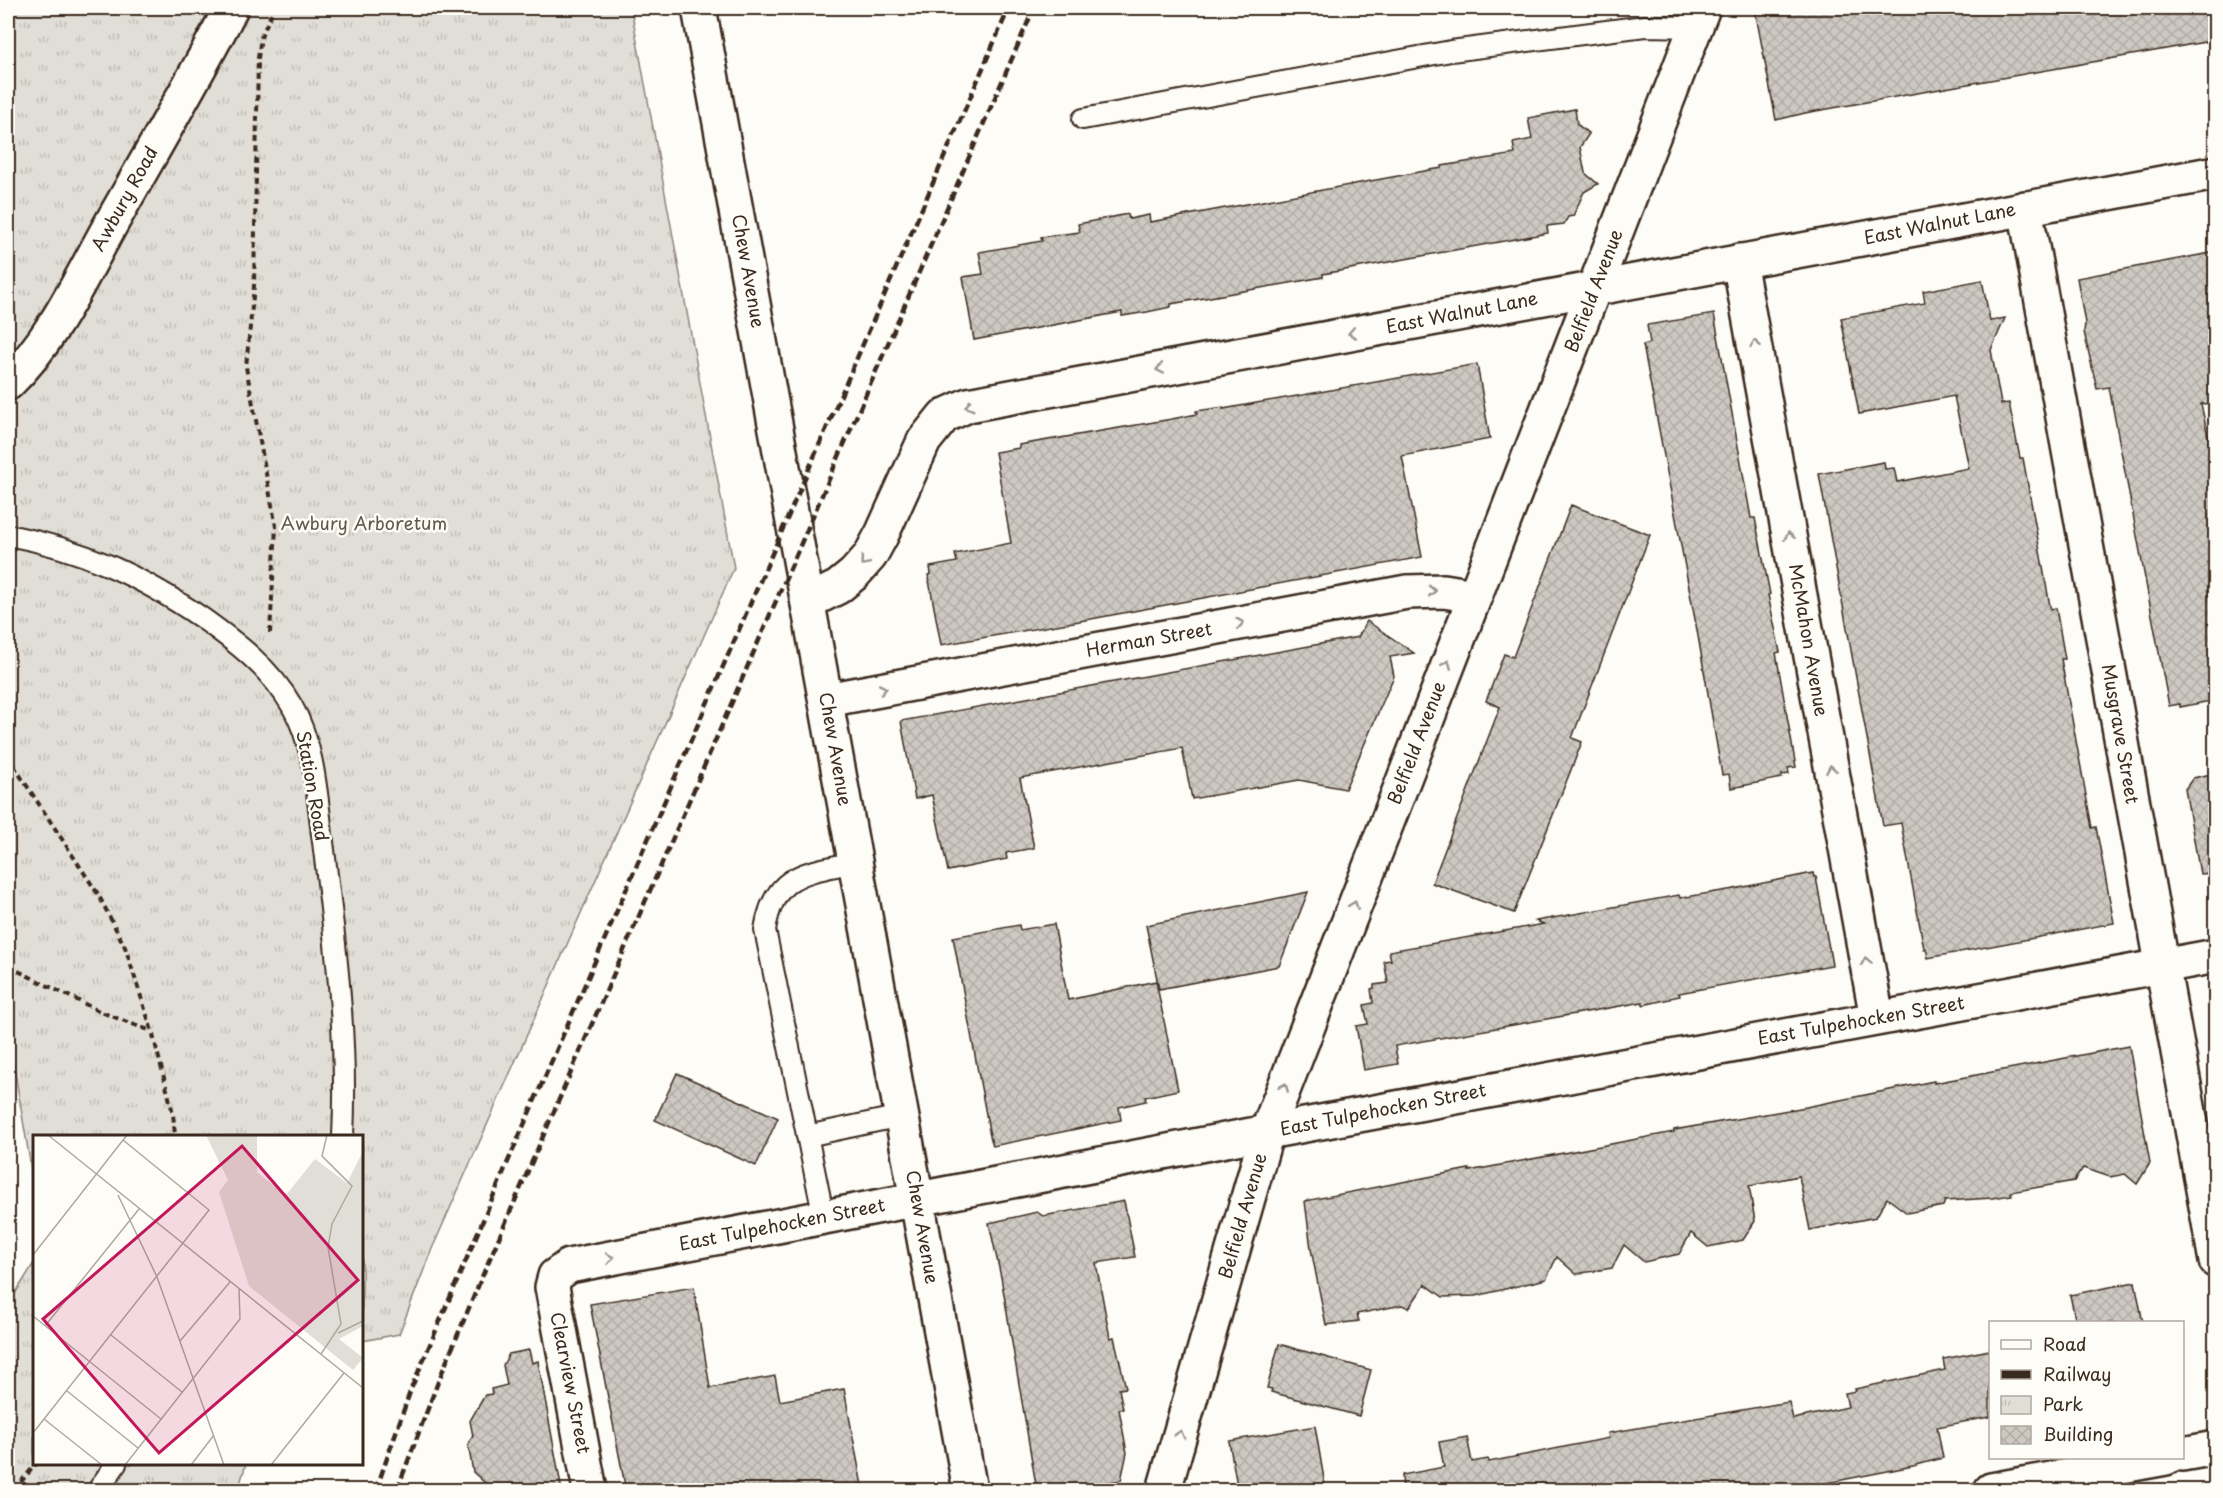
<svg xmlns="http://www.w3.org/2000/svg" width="2223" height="1498" viewBox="0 0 2223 1498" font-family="'Playpen Sans',sans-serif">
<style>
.park{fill:url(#park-tufts);stroke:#8e847a;stroke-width:1.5}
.building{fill:url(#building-cross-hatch);stroke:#3b2a1e;stroke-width:1.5}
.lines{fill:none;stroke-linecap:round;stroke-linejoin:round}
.lane-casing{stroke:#3b2a1e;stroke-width:24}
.street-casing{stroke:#3b2a1e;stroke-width:38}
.secondary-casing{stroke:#3b2a1e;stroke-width:38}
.path{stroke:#3b2a1e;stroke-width:4;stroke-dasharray:6 4.5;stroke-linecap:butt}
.lane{stroke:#fdfcf7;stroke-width:20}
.street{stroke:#fdfcf7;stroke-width:33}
.secondary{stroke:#fdfcf7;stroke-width:33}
.rail{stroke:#3b2a1e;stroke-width:4.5;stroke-dasharray:9 4.5;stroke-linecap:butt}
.oneway{stroke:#9c938a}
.labels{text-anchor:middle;stroke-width:5;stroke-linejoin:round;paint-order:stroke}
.street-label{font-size:18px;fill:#3b2a1e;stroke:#fdfcf7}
.park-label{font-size:18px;fill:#64574c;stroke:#fdfcf7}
.inset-road{fill:none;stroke:#afa8a0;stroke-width:1.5}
.view{fill:#c2185b;fill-opacity:0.15;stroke:#c2185b;stroke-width:3}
.inset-edge{fill:none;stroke:#3b2a1e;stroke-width:3}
</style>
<defs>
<pattern id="park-tufts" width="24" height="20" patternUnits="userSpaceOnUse" patternTransform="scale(1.5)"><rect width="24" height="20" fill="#e1ded7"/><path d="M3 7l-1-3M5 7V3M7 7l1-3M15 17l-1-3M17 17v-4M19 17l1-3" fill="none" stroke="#c2bfb8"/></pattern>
<pattern id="building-cross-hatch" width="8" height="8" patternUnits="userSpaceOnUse" patternTransform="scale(1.5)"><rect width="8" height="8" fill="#cdc8c2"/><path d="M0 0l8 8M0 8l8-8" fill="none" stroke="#b1aca6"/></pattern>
</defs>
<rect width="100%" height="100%" fill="#fdfcf7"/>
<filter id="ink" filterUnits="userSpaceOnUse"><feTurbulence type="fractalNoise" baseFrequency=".0167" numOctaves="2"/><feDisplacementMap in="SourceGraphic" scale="12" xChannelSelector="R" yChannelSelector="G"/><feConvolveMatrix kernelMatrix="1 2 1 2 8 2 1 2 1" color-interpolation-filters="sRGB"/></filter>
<g filter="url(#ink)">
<g class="park">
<path d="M8,8H631L734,568L432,1249L399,1334L362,1341V1136H34V1185L8,1032Z"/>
<path d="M34,1263V1464H246L238,1490H8V1305Z"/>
</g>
<g class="building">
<path d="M1770,8H2216V40L1805,113L1776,120L1755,10Z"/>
<path d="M1575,109L1577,124L1589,134L1580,147L1585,173L1598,184L1584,192L1573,216L1568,217L1564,224L1547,226L1548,233L1323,274V277L1171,304V307L1147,312L1122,316V312L974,340L963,277L983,274L979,252L1042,241L1041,237L1080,232L1078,224L1128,214L1129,219L1149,215L1150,222L1430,170L1442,168V166L1515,154L1513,143L1532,139L1528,118Z"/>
<path d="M2216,252V403L2201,404L2216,473V700L2180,707V704L2169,706L2109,387L2097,389L2084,332L2085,323L2077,278Z"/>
<path d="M1982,280L1990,321L2005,318L1991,350L2001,404L2009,403L2020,458H2023L2050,606L2051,609L2056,608L2065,659H2061L2092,828L2096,827L2114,923L1928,958L1926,948L1924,949L1901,823L1883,826L1819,474L1884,462L1885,469L1894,468L1897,482L1969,468L1954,396L1859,414L1841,318L1925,303L1923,291Z"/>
<path d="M1714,314L1751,518H1755L1770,594L1768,595L1780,652L1776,653L1796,767L1788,768L1789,774L1782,775V778L1731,788L1729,774L1722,775L1697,630L1643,345L1650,343L1647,325Z"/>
<path d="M1477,364L1490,439L1402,456L1422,557L1091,619L941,645L928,575L931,574L930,567L957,562L955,554L1011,543L995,452L1019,448V445L1172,419L1197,414L1196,411L1223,407V409Z"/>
<path d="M1571,505L1650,535L1572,738L1582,742L1514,913L1432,883L1500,707L1486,701L1504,654L1513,657Z"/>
<path d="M1367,621L1414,653L1390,657L1394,676L1345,789L1299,780L1192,799L1182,748L1020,778L1034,848L1006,853L1007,859L948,871L932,795L915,799L901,721L1358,637Z"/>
<path d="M2216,773V873L2200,874L2185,789L2193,778Z"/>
<path d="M1813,873L1814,877H1816L1832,965L1679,993L1680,996L1670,998V999L1643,1005V1002L1395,1046L1398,1064L1364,1070L1356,1026L1368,1024L1364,1005L1373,1003L1371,989L1374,988V985L1388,983L1384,961L1391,960L1389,951L1544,924L1536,921L1679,895L1680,898L1734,889Z"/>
<path d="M1308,892L1279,966L1159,989L1146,925Z"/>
<path d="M1054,924L1068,1000L1156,981L1178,1090L1145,1097L1146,1101L1119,1107L1121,1120L993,1146L990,1136L953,937L1019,925L1020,930Z"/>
<path d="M2129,1046L2150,1163L2137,1184L2125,1174L2110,1177L2083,1168L2074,1181L2011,1192L2012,1195L1992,1198L1945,1201L1943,1206L1907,1213L1887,1198L1876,1217L1810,1230L1799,1176L1749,1186L1755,1221L1743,1240L1708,1247L1691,1233L1679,1254L1644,1262L1624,1245L1612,1268L1576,1274L1557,1257L1546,1279L1476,1296L1443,1297L1425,1284L1409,1308L1402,1305L1357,1314L1359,1321L1326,1325L1311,1249L1305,1201L1469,1169V1171L1674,1132V1130L1806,1107L1934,1081V1083Z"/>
<path d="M677,1073L778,1118L756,1166L655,1120Z"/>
<path d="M1124,1201L1135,1257L1096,1263L1110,1338L1114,1337L1126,1388L1119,1389L1123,1409H1119L1127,1453L1121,1480L1064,1491H1037L1001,1277L989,1223L1037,1212L1043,1216Z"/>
<path d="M2135,1282L2143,1323H2076L2070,1295Z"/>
<path d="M694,1287L710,1388L775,1376L780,1401L844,1389L863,1491H626L590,1304Z"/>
<path d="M1279,1344L1371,1370L1359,1416L1271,1392L1272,1389L1267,1388Z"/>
<path d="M529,1350L532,1363L538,1361L562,1491H494L473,1472L468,1444L473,1436L470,1421L485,1395L492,1394L491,1389L507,1385L503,1365L509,1354Z"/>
<path d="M1990,1350V1417L1937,1427L1943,1458L1913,1466L1806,1487L1807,1491H1403L1402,1475L1444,1467L1439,1442L1467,1437L1472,1462L1488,1459L1489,1462L1609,1438L1608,1433L1789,1402L1793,1419L1848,1407L1845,1393L1856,1391L1855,1389L1945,1370L1943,1359Z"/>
<path d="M1315,1426L1326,1491H1238L1229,1441Z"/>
</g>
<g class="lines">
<g class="lane-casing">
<g id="lane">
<path d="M1083,119L1451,51L1645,26L1695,27"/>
<path d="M8,535C82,549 139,575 202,618C237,643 270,668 292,706C315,746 317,797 323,842C335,939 348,1039 343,1136"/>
<path d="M807,1136L901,1116"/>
<path d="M824,1218L765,930C774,872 806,873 855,862"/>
<path d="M98,1490L116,1464"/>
</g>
</g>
<g class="street-casing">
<g id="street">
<path d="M2025,208L2216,1261"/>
<path d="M1739,261L1877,1018"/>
<path d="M8,383C56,337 83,272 116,215C155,146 195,78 231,8"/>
<path d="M808,602L838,587L854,574L870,556L882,534L924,441L944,416L968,405L2216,173"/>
<path d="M826,700L1407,592L1444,591L1474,596"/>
<path d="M2182,1454L2216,1448"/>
<path d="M590,1490L552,1287L555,1276L569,1266L1267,1132L2216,956"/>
<path d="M1164,1490L1267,1132L1703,8"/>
<path d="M1991,1490L2166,1458"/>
</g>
</g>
<g class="secondary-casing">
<path id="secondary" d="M699,8L970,1490"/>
</g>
<g class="path">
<path d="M270,633L276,527L246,367L254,286L258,58L261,37L274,8"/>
<path d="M8,757L98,894L125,947L152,1031L173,1113L175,1136"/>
<path d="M8,968L16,970L101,1012L151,1031"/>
<path d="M14,1490L36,1464"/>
</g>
<use href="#lane" class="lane"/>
<use href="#street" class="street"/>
<use href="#secondary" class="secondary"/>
<g class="rail">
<path d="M376,1490L411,1389L507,1164L1009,8"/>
<path d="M397,1490L438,1382L484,1272L1034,8"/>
</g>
</g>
<defs><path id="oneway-chevron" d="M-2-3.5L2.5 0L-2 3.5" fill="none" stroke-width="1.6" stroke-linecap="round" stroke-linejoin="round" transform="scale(1.5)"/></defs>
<g class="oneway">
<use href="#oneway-chevron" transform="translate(1352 333) rotate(169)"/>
<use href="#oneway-chevron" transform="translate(1755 344) rotate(-100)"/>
<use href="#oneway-chevron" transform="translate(1160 369) rotate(169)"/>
<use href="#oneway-chevron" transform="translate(969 406) rotate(164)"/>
<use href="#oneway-chevron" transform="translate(1789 536) rotate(-100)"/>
<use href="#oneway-chevron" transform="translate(864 562) rotate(130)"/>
<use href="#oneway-chevron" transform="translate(1432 591)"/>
<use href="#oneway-chevron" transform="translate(1240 623) rotate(-10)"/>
<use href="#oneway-chevron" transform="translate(1447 664) rotate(-69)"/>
<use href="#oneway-chevron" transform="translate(883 689) rotate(-11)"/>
<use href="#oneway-chevron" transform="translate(1831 769) rotate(-100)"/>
<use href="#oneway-chevron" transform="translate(1354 905) rotate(-69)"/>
<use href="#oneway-chevron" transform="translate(1866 961) rotate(-100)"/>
<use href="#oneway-chevron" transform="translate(1284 1087) rotate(-69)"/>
<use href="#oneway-chevron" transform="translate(610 1258) rotate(-11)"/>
<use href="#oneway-chevron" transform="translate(1180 1434) rotate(-74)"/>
</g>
</g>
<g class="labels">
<g class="street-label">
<text transform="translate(125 199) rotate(-61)" y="6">Awbury Road</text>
<text transform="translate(1940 224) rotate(-11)" y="6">East Walnut Lane</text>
<text transform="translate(748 271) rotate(80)" y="6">Chew Avenue</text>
<text transform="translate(1594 291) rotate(-69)" y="6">Belfield Avenue</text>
<text transform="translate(1462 313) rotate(-11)" y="6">East Walnut Lane</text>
<text transform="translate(1149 640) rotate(-10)" y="6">Herman Street</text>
<text transform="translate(1808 640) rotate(80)" y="6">McMahon Avenue</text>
<text transform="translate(2120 734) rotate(80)" y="6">Musgrave Street</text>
<text transform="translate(1417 743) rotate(-69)" y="6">Belfield Avenue</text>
<text transform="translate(835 749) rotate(80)" y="6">Chew Avenue</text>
<text transform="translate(312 786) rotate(80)" y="6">Station Road</text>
<text transform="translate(1861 1021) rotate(-10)" y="6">East Tulpehocken Street</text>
<text transform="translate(1383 1110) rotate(-11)" y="6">East Tulpehocken Street</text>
<text transform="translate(1243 1216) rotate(-74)" y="6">Belfield Avenue</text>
<text transform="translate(782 1225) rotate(-11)" y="6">East Tulpehocken Street</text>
<text transform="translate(922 1227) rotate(80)" y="6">Chew Avenue</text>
<text transform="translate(570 1383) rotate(79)" y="6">Clearview Street</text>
</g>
<g class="park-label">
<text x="364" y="530">Awbury Arboretum</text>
</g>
</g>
<g transform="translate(33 1135)">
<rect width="330" height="330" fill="#fdfcf7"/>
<path d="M173,0H224V37L253,60L282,24L314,48L330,16V191L306,204L330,223L320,235L216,151L186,57L195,45Z" fill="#e1ded7"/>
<path class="inset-road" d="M15,0L330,253M85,60L124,142L191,330M0,120L94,0M0,181L128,284M12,191L106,74M305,198L330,186M78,200L149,257M147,206L197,147M288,219L308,189L295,112L299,89L319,51L289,21L294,0M34,256L105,313M11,284L69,330M0,298L176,75L90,5M92,330L207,184L206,154M158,330L181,300M238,330L311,238"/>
<path class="view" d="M209,11L325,145L126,318L10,184Z"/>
<rect width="330" height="330" class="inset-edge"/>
</g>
<rect width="2223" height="1498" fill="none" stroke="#fdfcf7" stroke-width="30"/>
<rect x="15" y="15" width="2193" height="1468" fill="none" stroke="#3b2a1e" stroke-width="2" filter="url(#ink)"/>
<rect x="1989" y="1321" width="195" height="138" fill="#fdfcf7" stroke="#afa8a0" stroke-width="1.5"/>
<rect x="2001" y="1340" width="30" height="9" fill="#fdfcf7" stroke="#afa8a0" stroke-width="1.5"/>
<text x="2043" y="1351" font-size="18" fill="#3b2a1e">Road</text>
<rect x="2001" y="1370" width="30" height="9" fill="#3b2a1e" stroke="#afa8a0" stroke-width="1.5"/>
<text x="2043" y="1381" font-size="18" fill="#3b2a1e">Railway</text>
<rect x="2001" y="1396" width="30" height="18" fill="url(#park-tufts)" stroke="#afa8a0" stroke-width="1.5"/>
<text x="2043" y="1411" font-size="18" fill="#3b2a1e">Park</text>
<rect x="2001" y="1426" width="30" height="18" fill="url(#building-cross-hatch)" stroke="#afa8a0" stroke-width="1.5"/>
<text x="2043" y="1441" font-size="18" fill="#3b2a1e">Building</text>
</svg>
